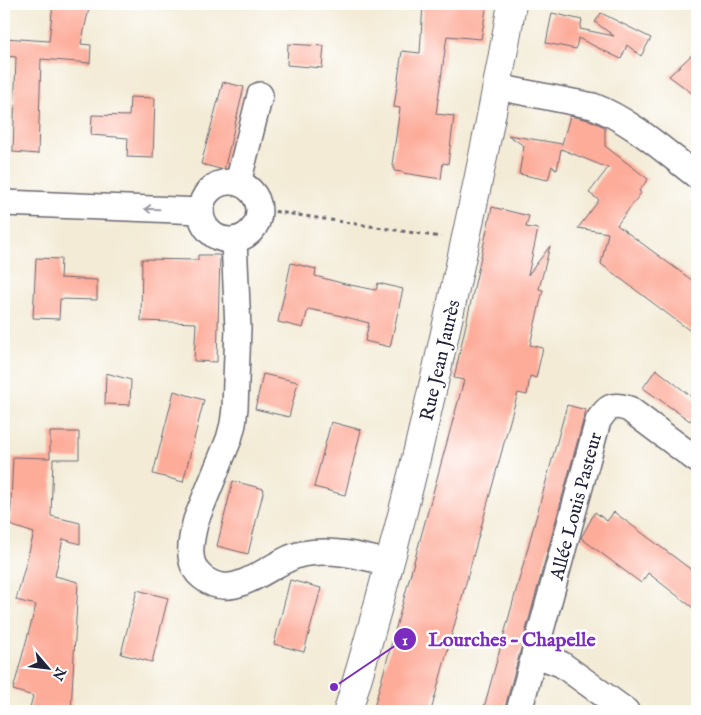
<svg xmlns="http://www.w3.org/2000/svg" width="701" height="715" viewBox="0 0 701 715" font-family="'IM FELL English',serif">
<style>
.building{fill:#fdac9a}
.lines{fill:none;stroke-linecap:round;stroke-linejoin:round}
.minor-casing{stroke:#6b6871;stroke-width:28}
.tertiary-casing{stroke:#6b6871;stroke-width:30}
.path{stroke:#6b6871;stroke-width:3;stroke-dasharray:4 4;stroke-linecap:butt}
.minor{stroke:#fff;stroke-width:25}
.tertiary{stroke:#fff;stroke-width:28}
.oneway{stroke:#9c9ca7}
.labels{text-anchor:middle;stroke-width:5;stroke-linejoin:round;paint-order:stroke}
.street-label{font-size:19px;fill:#22223b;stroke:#fff}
.leader{fill:none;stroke:#7b2cbf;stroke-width:2}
.callout-dot{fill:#7b2cbf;stroke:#fff;stroke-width:2}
.mark-label{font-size:15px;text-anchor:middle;font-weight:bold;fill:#fff}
.callout-label{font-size:20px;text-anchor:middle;font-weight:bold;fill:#7b2cbf;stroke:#fff;stroke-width:5;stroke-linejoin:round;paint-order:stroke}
</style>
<rect width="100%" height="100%" fill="#fff"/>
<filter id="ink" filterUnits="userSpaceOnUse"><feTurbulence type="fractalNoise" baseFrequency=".02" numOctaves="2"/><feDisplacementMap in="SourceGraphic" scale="10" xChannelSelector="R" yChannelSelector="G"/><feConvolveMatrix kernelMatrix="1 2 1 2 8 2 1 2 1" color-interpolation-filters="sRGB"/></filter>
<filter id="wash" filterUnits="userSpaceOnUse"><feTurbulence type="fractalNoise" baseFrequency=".0096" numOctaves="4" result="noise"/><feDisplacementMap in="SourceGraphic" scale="20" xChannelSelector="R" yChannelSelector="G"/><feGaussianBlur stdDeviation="1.12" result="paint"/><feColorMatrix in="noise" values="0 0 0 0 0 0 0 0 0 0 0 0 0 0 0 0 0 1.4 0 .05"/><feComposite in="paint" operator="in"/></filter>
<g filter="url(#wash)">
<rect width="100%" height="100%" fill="#f3ebd6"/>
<g id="blocks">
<g class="building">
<path d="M53,4H90L81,44L91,45L90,63L41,59L38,154L13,152L16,57L4,56V38L49,41Z"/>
<path d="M423,4H487L481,39L447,36L436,114L454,116L448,164L443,163L441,179L403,173V172L394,171V165H392L400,108L394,107L402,51L420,53Z"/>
<path d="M552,13L582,20L580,29L614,36L595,22L601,13L651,38L641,56L627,45L621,59L578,38L576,49L546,43Z"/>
<path d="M288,44L324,46L322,68L287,65Z"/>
<path d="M697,50V97L669,76Z"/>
<path d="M223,82L244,87L224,170L201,164Z"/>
<path d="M130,97L155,98L153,158L127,157L128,138L91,135L92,115L129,116Z"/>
<path d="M570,116L589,120L605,127V146L648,179L639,191L641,193L617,225L697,284V336L601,264L608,233L578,228L599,200L589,193L608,168L561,149L557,170L552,166L548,180L519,174L524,146L508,135L562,144Z"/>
<path d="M492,207L529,216L526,227L538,229L528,275L550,246L539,289L543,290L530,345L543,348L536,378L530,376L527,395L518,393L513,410L431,711H373L464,380L454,378Z"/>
<path d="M198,255H220L217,362L194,361L196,323L141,321L142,259L198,260Z"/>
<path d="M36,258L61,259L60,278L97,280V300L60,299L59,319L33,318Z"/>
<path d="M291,263L316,269L315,276L345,284L376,290L378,283L403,289L390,347L365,341L369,323L338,315L308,309L303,328L278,322Z"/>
<path d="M656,369L697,401V411L690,421L643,388Z"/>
<path d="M106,373L131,380L130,405L105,404Z"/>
<path d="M263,374L298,382L289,417L255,409Z"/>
<path d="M174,391L204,400L183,482L153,474Z"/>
<path d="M567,405L586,410L508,696L504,711H483Z"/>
<path d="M331,422L361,430L345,495L314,487Z"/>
<path d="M50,432H79V459H53L51,516L80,523V544L63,539L55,576L78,582L71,711H29L33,696L13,690L36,605L16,600L34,533L10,525L13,457L50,458Z"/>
<path d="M233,481L264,489L248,554L217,546Z"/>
<path d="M595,512L607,521L614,512L697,574V611L648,573L641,583L581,538Z"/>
<path d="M290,580L321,588L304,652L274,644Z"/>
<path d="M137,590L168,598L152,662L121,654Z"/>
</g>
</g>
</g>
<g filter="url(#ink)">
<use href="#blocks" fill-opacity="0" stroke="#6b6871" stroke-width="1"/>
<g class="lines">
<g class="minor-casing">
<g id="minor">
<path d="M497,87L593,106C632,121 664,151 697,176"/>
<circle cx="230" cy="211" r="29"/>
<path d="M238,183L260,95"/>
<path d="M4,203L201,211"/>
<path d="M234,240L238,328L235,408L233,424L229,439L196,520C191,539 185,563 202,577C235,605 269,561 302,554C332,548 361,556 389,563"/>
<path d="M534,654L561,664L626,711"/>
<path d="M519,711L598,421C607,407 612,403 629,409L697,460"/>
</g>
</g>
<g class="tertiary-casing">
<path id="tertiary" d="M348,711C387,581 420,448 449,315C472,212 494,108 512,4"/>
</g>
<path class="path" d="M259,209L441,237"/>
<use href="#minor" class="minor"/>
<use href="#tertiary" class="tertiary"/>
</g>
<defs><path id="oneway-shaft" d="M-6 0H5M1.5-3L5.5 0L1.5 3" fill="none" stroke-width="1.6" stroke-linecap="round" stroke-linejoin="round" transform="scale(1.25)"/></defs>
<use class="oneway" href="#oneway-shaft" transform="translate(152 209) rotate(-178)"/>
</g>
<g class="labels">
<g class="street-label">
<text transform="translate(439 360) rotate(-77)" y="7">Rue Jean Jaurès</text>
<text transform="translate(575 506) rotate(-75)" y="7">Allée Louis Pasteur</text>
</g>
</g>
<path class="leader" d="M334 687L405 639"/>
<g class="callout-dot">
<circle cx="334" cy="687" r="5"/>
<circle cx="405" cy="639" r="12"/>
</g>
<g class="mark-label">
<text x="405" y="645">1</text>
</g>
<g class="callout-label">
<text x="512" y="646">Lourches – Chapelle</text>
</g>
<rect width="701" height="715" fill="none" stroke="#fff" stroke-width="20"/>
<g transform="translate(48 668) rotate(118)" stroke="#ffffff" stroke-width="4" paint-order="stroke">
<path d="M0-4L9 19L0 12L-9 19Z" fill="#22223b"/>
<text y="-8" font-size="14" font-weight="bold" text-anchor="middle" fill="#22223b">N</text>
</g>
</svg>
